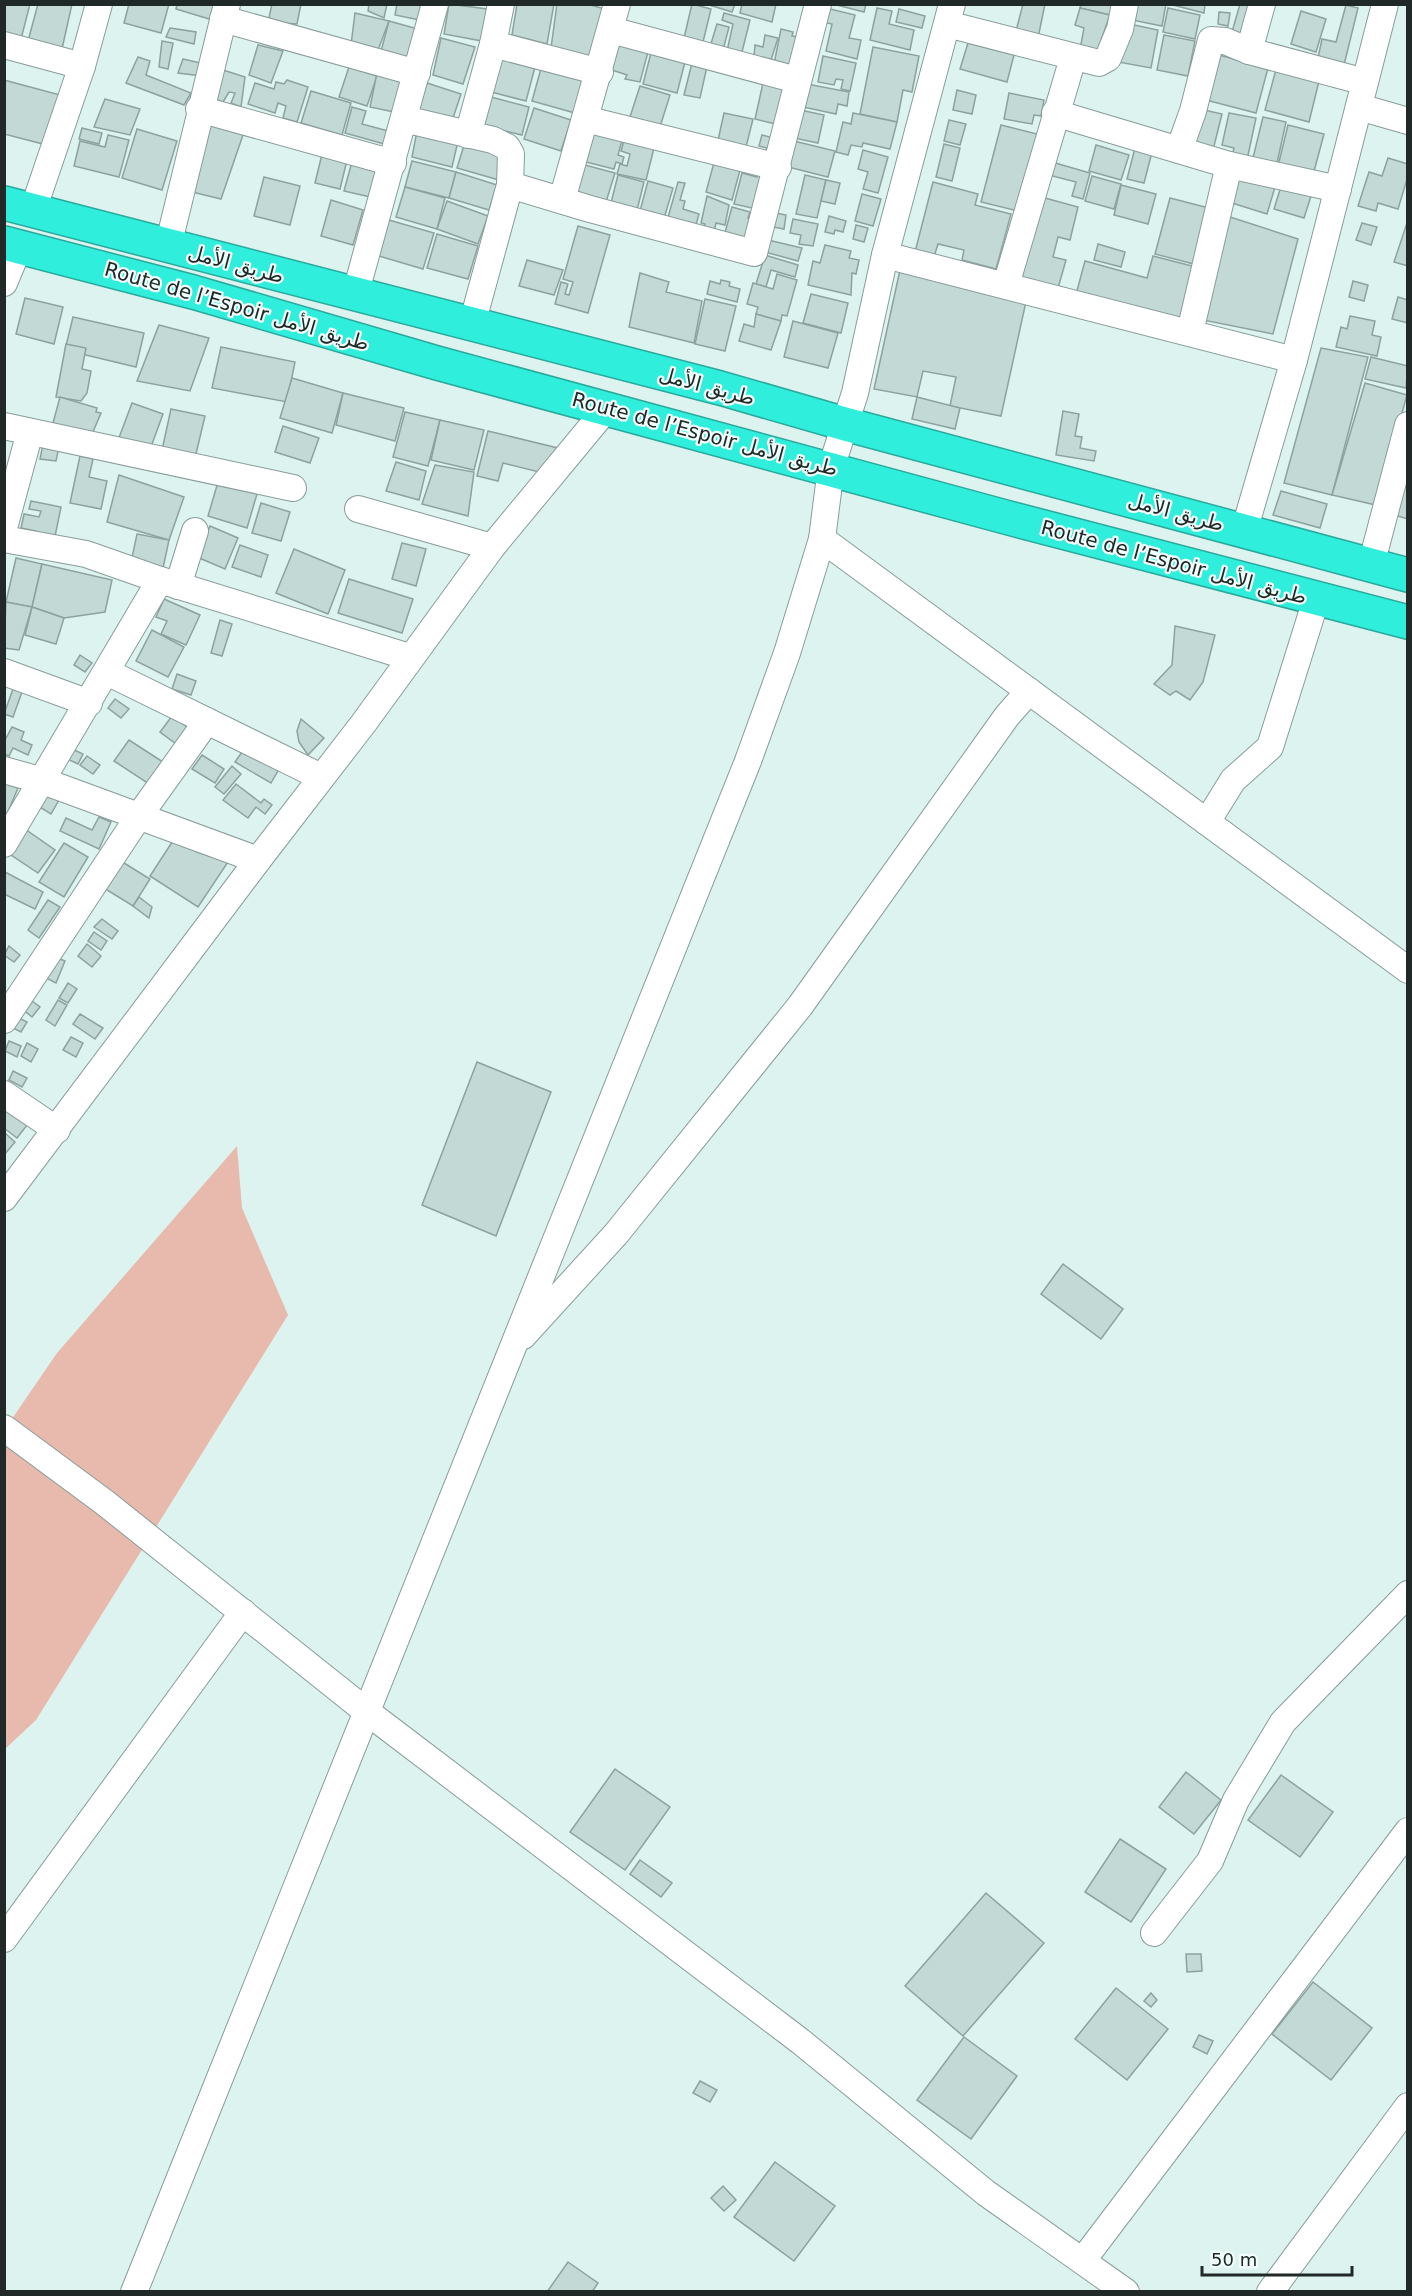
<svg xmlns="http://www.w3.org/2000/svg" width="1412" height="2296" viewBox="0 0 1412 2296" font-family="'DejaVu Sans',Cairo,sans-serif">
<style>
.green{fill:#e8b9ad}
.building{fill:#c3d9d5;stroke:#8da29e;stroke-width:1.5}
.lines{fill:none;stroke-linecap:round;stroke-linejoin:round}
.minor-casing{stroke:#889d99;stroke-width:28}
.highway-casing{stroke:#2aa99d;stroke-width:36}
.minor{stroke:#fff;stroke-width:26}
.highway{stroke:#2feedc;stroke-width:33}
.labels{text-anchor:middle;stroke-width:4.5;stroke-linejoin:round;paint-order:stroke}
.street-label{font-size:20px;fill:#202927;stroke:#f1fefc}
</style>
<rect width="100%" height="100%" fill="#ddf3ef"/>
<path class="green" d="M237,1146L242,1208L288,1315L36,1720L5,1749V1429L57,1353Z"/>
<g class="building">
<path d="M4,4H30L21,39L4,35Z"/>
<path d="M38,4H72L62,49L28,41Z"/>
<path d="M129,4H169L161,33L124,23Z"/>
<path d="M177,4H223L219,22L176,9Z"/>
<path d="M272,4H301L297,24L268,22Z"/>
<path d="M369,4H387L384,18L368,11Z"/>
<path d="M397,4H424L420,20L395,15Z"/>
<path d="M449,4L487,9L482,41L444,34Z"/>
<path d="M517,4H554L547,44L512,35Z"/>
<path d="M557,4H587L605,9L595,60L551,48Z"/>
<path d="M692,4L711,9L703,42L684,38Z"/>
<path d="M706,4H735L732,12Z"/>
<path d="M742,4H776L772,22L740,13Z"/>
<path d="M833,4H866L864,12Z"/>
<path d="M1023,4H1045L1038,38L1016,31Z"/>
<path d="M1081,4H1113L1110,15L1080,8Z"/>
<path d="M1130,4H1166L1162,26L1127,19Z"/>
<path d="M1169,4H1205L1204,13Z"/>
<path d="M1240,4H1255L1245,36L1232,32Z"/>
<path d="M1346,5L1358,8L1344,65L1318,58L1322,39L1336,42Z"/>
<path d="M826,8L855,15L849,38L861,40L857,59L826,51L832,24L822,22Z"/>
<path d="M877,8L892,11L889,24L914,30L910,50L870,40Z"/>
<path d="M1080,8L1110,15L1096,54L1080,50L1084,28L1075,25Z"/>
<path d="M1168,8L1200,15L1195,39L1163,32Z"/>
<path d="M899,9L925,16L922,28L896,22Z"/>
<path d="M1301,11L1326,19L1316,52L1291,44Z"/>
<path d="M1219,12L1230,13L1228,26L1218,24Z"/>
<path d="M355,13L389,21L378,50L351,45Z"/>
<path d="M724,13L750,20L741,56L727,51L733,24L722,20Z"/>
<path d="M389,21L418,29L409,62L380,55Z"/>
<path d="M1125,23L1158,30L1151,68L1118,62Z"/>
<path d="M717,24L729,27L722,54L709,50Z"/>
<path d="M170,28L196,32L194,44L166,37Z"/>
<path d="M781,29L793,32L792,36L798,37V68L774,64Z"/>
<path d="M765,35L778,38L771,60L754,56L755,45L763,47Z"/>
<path d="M1164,35L1195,41L1188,76L1157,70Z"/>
<path d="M441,38L475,47L463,84L433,75Z"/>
<path d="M620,40L649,48L640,82L625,79L627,75L612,70Z"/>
<path d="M162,41L173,43L168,69L159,67Z"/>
<path d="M968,43L1014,55L1007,82L960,69Z"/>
<path d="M258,45L283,51L271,83L249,75Z"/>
<path d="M873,47L919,56L912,92L903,90L897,122L860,114Z"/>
<path d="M652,49L686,58L677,93L643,84Z"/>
<path d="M1215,54L1268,68L1256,113L1202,99Z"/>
<path d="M823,56L856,63L850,91L841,89L843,80L836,79L834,85L818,82Z"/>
<path d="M138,57L150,61L146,75L191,93L184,105L126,83Z"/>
<path d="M500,58L535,67L526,101L491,92Z"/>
<path d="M183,59L205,64L202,76L178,73Z"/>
<path d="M693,59L708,62L700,98L684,95Z"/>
<path d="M542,65L585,77L575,113L532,101Z"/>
<path d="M1277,66L1320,77L1309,122L1265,110Z"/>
<path d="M349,67L377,76L367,106L339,97Z"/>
<path d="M220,69L245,77L241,107L231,103L235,93L229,92L223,102L210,98Z"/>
<path d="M377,73L407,80L399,113L370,107Z"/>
<path d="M4,80L60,95L43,144L4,134Z"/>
<path d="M287,80L308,87L297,122L283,118L286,106L278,103L275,113L248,104L255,83L274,89L276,82L284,84Z"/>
<path d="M427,83L461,94L452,121L418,111Z"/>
<path d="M763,83L793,90L784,126L755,119Z"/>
<path d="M807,84L849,92L847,106L838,104L836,114L803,107Z"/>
<path d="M640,86L670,95L659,130L629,120Z"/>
<path d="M957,90L976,95L972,114L953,110Z"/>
<path d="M311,91L351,103L342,135L301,123Z"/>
<path d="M1009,93L1044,100L1041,116L1034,115L1032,124L1004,119Z"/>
<path d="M491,97L529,107L522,135L484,126Z"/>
<path d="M105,99L140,109L130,135L94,127Z"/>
<path d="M352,107L366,111L362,124L392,132L388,145L345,133Z"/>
<path d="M534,108L571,120L561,151L524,139Z"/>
<path d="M1195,108L1222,114L1212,154L1185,148Z"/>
<path d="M800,110L824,115L818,143L794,138Z"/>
<path d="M724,113L753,119L745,151L717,145Z"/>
<path d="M853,113L897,122L890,149L863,143L862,147L851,145L848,155L836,152L843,122L851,124Z"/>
<path d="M1229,113L1256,118L1247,160L1232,157L1234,148L1222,145Z"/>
<path d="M1263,117L1286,122L1277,163L1253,158Z"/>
<path d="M949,120L966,124L960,145L944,141Z"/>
<path d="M210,122L244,132L221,199L192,192Z"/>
<path d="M1001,125L1037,134L1018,211L981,202Z"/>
<path d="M1288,125L1324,134L1313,175L1278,166Z"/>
<path d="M82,128L102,133L99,144L79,139Z"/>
<path d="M137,129L177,141L162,190L122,178Z"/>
<path d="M595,129L623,137L618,155L624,157L622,164L616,162L614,169L586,162Z"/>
<path d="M417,131L458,141L452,167L412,157Z"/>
<path d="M108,135L129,140L119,177L74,166L80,141L105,147Z"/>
<path d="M762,135L781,140L778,151L759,146Z"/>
<path d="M625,137L655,144L646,180L617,174L620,164L627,166L630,154L621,151Z"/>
<path d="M794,141L835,151L828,177L788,167Z"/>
<path d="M465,142L507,154L499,180L457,168Z"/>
<path d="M944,144L960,148L952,181L936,177Z"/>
<path d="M1096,145L1129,155L1121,180L1089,171Z"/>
<path d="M1135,148L1152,152L1144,183L1127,179Z"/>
<path d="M323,150L348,156L340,189L315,183Z"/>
<path d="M863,150L888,157L878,193L863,189L868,172L858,169Z"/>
<path d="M353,158L383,165L375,198L344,191Z"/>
<path d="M1388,158L1408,164V176L1398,209L1378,203L1376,211L1358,206L1369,172L1382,176Z"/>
<path d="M715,159L741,166L732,200L706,192Z"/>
<path d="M1045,160L1090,173L1083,199L1072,196L1076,182L1041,173Z"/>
<path d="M412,161L456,172L449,198L405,187Z"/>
<path d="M585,165L615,173L605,205L576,197Z"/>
<path d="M758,171L773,175L765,211L734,204L742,173L757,177Z"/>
<path d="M456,172L497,185L489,210L449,198Z"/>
<path d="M618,175L644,182L636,214L610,207Z"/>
<path d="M805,175L826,180L817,218L796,214Z"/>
<path d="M1092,176L1121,184L1114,209L1085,201Z"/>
<path d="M1240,176L1275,187L1267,214L1232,203Z"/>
<path d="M264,177L300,186L290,225L254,216Z"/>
<path d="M826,180L840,183L835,204L821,201Z"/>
<path d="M648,181L673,188L663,222L640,211Z"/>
<path d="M678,182L685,183L680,200L685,201L683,209L699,214L695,228L667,221Z"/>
<path d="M933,182L978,194L975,205L1011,214L996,269L962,260L964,250L938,244L934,257L915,252Z"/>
<path d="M1282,183L1312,193L1304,218L1274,209Z"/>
<path d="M1121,185L1156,194L1148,224L1114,215Z"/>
<path d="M405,187L445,198L437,229L396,217Z"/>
<path d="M862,194L881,199L873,226L855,221Z"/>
<path d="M1034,195L1078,207L1070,240L1058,237L1053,257L1066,260L1058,288L1012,276Z"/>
<path d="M707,196L729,205L725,225L716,223L714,232L704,230L705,224L701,223Z"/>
<path d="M1170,198L1209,208L1194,264L1155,254Z"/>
<path d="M331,200L363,210L353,245L321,236Z"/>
<path d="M447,201L488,216L478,244L437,229Z"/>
<path d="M732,207L750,212L748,218L758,220L751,247L723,240Z"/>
<path d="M776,213L786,215L784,229L773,227Z"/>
<path d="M829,216L846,221L843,232L835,230L834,234L825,232Z"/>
<path d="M1227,216L1298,239L1273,334L1203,320Z"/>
<path d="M793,219L818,224L813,246L799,244L801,235L790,233Z"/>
<path d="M389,220L434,233L423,269L379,256Z"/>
<path d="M1408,220V266L1394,262Z"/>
<path d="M1362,223L1377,227L1371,245L1356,240Z"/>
<path d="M856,225L868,228L864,242L853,239Z"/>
<path d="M578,226L610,235L588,313L555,304L561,282L568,284L565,294L569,295L573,282L563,279Z"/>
<path d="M437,234L478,246L468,279L427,268Z"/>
<path d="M768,240L802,248L798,261L765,252Z"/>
<path d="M1098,244L1125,252L1121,267L1094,260Z"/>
<path d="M825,245L851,251L849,258L859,260L856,274L852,273L851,295L808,285L813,261L820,263Z"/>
<path d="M765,255L798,265L795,277L771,270L766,287L756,284Z"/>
<path d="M1153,256L1196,267L1180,326L1075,298L1085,261L1147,278Z"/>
<path d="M527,260L563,270L554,295L519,286Z"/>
<path d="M900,270L1027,297L1001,416L950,406L956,377L923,371L917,397L874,389Z"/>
<path d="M640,273L669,282L666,292L702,301L694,343L629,327Z"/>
<path d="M777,274L797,280L787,316L782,315L781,321L756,314L758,307L747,304L753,283L773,289Z"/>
<path d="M721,280L730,282L729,286L740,289L737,302L707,294L710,281L720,284Z"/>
<path d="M1353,281L1368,285L1364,301L1349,297Z"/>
<path d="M811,294L848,303L841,333L803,323Z"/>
<path d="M1398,297L1408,300V323L1392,319Z"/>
<path d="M25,298L63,307L54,344L16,334Z"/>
<path d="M705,299L736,306L725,351L695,344Z"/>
<path d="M756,314L781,321L771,350L739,341L744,324L754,327Z"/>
<path d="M1350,316L1375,321L1372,335L1381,337L1377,356L1336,347L1341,327L1347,329Z"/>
<path d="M73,317L144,333L136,367L65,350Z"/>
<path d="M793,321L838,333L828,368L784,357Z"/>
<path d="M159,325L209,338L190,391L137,381Z"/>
<path d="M66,344L86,348L82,369L91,371L87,393L81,401L56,397Z"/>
<path d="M221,347L295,362L287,402L212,388Z"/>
<path d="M1321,348L1368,357L1332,495L1284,483Z"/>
<path d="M1371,357L1408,366L1406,388L1365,379Z"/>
<path d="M292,378L343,393L332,433L280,418Z"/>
<path d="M1365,383L1407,395L1376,505L1332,495Z"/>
<path d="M343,393L404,408L395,441L336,425Z"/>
<path d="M60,397L97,408L96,412L101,413L92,434L53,423Z"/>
<path d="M917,397L960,408L955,429L912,419Z"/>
<path d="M132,403L163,414L148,455L117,443Z"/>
<path d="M171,409L205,416L195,458L162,450Z"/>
<path d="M1063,411L1079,414L1075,436L1082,437L1080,448L1096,451L1094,461L1056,455Z"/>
<path d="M405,412L440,420L428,466L393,457Z"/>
<path d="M440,420L484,430L474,470L431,460Z"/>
<path d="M283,426L319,438L310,463L275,452Z"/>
<path d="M488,431L562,449L543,473L503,463L498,481L477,476Z"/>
<path d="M44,439L60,442L56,461L40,459Z"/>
<path d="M80,456L93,459L89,477L107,481L101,509L70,503Z"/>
<path d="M1408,458V519L1394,515Z"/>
<path d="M396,462L426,471L419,500L386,491Z"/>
<path d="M435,465L474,472L468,516L422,504Z"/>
<path d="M119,475L184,497L169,540L107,522Z"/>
<path d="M218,482L257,494L247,528L208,516Z"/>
<path d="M1281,491L1327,504L1320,528L1273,515Z"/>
<path d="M31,501L61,507L53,546L34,542L36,531L21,528L24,514L39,517L41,511L29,509Z"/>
<path d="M261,503L290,512L281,541L252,533Z"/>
<path d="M210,526L238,538L225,569L197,557Z"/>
<path d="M137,534L169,540L162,573L130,567Z"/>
<path d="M402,543L426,549L416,586L392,579Z"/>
<path d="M240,545L268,555L261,577L232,567Z"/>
<path d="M294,549L345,570L328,614L276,593Z"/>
<path d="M16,558L42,564L32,607L6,602Z"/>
<path d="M42,564L112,580L105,612L64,618L32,607Z"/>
<path d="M349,579L413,599L402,633L338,613Z"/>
<path d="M164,599L200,615L186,645L161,634L167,621L156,617Z"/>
<path d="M6,602L32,607L19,650L4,648Z"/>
<path d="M32,607L64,618L56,644L25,635Z"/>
<path d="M220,620L232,624L222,656L211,653Z"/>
<path d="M1175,626L1215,635L1203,682L1190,700L1176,691L1170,695L1154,684L1172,665Z"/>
<path d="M152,630L184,647L168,677L136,661Z"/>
<path d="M80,655L92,663L85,672L74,665Z"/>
<path d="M177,674L196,681L191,695L172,689Z"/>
<path d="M13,689L22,692L13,717L4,714Z"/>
<path d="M115,699L129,709L121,718L108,708Z"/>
<path d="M172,716L191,730L179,746L160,732Z"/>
<path d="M301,719L324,738L308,755L299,742L297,731Z"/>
<path d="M12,727L24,732L21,740L32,745L28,755L13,748L9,756L4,754V742Z"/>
<path d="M129,740L163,762L149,784L114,761Z"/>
<path d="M70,748L83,754L78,764L65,758Z"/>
<path d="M244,749L279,769L271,783L235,762Z"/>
<path d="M202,755L224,769L215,783L192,769Z"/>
<path d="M87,756L100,765L93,774L80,765Z"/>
<path d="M232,766L241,774L224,794L215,787Z"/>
<path d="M4,783L18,788L7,814L4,813Z"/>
<path d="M236,784L261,803L264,799L272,805L265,814L256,807L248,818L223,800Z"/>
<path d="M50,785L63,793L51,814L38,806Z"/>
<path d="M99,817L111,822L99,849L60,831L66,818L92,830Z"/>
<path d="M25,829L55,850L38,873L8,853Z"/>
<path d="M178,833L199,843L197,852L228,862L198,907L150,876Z"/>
<path d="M64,843L88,857L64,897L39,882Z"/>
<path d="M116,858L150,879L133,906L99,885Z"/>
<path d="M5,872L43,892L35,909L4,894Z"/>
<path d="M139,897L152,907L149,918L133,906Z"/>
<path d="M48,900L60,907L39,938L28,930Z"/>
<path d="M102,919L118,931L112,939L94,927Z"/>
<path d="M94,932L107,941L101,950L88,941Z"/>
<path d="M87,944L101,956L92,967L78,956Z"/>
<path d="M9,946L20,955L14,962L4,955Z"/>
<path d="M55,957L65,961L56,983L46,978Z"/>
<path d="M68,983L77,989L68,1003L59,998Z"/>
<path d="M58,1000L67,1005L55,1026L46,1020Z"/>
<path d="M32,1001L40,1007L32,1017L21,1008L25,1002L29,1005Z"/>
<path d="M80,1014L103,1028L95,1039L73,1024Z"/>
<path d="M17,1017L27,1022L21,1032L11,1027Z"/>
<path d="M71,1037L83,1043L76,1057L63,1050Z"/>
<path d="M9,1041L21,1046L17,1057L5,1051Z"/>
<path d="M27,1043L38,1049L31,1062L21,1056Z"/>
<path d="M477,1062L551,1092L496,1236L422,1205Z"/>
<path d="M13,1071L27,1078L22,1087L9,1080Z"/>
<path d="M4,1105L31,1120L17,1138L4,1128Z"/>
<path d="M6,1134L15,1142L4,1155V1136Z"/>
<path d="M1063,1264L1123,1309L1101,1339L1041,1294Z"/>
<path d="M615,1769L670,1807L625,1870L570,1832Z"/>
<path d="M1186,1772L1221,1800L1194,1834L1159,1807Z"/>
<path d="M1281,1775L1333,1812L1300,1857L1248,1820Z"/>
<path d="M1120,1839L1166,1869L1131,1922L1085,1892Z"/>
<path d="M640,1860L672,1883L661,1897L630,1874Z"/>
<path d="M986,1893L1044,1943L963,2036L905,1986Z"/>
<path d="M1186,1954H1201L1202,1971L1187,1972Z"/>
<path d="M1313,1982L1372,2028L1331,2080L1272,2034Z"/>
<path d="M1116,1988L1168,2029L1127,2080L1075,2039Z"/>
<path d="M1151,1993L1157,2000L1151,2007L1144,2001Z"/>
<path d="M1199,2035L1213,2041L1207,2054L1193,2047Z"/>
<path d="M964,2037L1017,2076L971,2139L917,2100Z"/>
<path d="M700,2081L717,2090L710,2102L693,2093Z"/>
<path d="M775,2162L835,2206L794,2261L734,2217Z"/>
<path d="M723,2186L736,2200L724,2211L711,2198Z"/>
<path d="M568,2262L598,2283L592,2292H547Z"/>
</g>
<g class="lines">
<g class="minor-casing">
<g id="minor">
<path d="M223,19L417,73"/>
<path d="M947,24L1099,63L1108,58L1120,29L1125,4"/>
<path d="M611,30L797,80"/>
<path d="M493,44L600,72"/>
<path d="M4,45L82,66"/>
<path d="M1249,51L1262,4"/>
<path d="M1359,107L1408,121"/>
<path d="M199,109L393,163"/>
<path d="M1055,113L1229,165L1338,189"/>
<path d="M404,119L493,140L507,147L511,154L510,185L472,324"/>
<path d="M585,119L778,167"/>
<path d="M468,135L493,44L501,4"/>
<path d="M1179,150L1193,111L1211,40L1225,41L1249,51L1365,82"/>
<path d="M510,185L590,209L754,253L818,4"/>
<path d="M562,200L617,4"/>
<path d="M33,210L82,66L99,4"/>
<path d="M168,246L227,4"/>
<path d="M885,255L1294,360"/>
<path d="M4,283L19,247"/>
<path d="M1006,285L1073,58"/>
<path d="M355,295L435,4"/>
<path d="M1190,332L1229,165"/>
<path d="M4,426L293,488"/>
<path d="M358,509L492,547"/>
<path d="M4,528L30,432"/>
<path d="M1244,531L1294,360L1385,4"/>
<path d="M4,539L86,554L160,580L409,657"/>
<path d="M822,539L1408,970"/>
<path d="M1371,565L1408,425"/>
<path d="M178,586L195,531"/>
<path d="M4,672L89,703"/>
<path d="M107,672L321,777"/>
<path d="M4,770L43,781L258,860"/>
<path d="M1207,822L1233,780L1270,747L1316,600"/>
<path d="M4,844L160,580"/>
<path d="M4,1020L139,816L207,721"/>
<path d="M4,1094L57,1130"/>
<path d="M4,1198L258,860L363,724L492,547L607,408"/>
<path d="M523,1336L616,1234L800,1006L1007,716L1029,691"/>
<path d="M4,1428L104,1502L366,1711L800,2041L986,2193L1126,2292"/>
<path d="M1154,1933L1210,1861L1236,1800L1283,1722L1408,1594"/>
<path d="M4,1939L243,1612"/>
<path d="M1083,2260L1408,1831"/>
<path d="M134,2292L748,761L787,653L822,539L831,468L855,393L885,255L952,4"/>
<path d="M1270,2292L1408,2106"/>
</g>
</g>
<g class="highway-casing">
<g id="highway">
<path d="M4,203L720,388L845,424L1408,575"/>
<path d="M4,243L193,292L437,363L1009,518L1408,622"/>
</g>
</g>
<use href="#minor" class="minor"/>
<use href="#highway" class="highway"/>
</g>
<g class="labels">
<g class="street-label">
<text transform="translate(236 264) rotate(15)" y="7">طريق الأمل</text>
<text transform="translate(237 306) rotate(16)" y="7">Route de l’Espoir طريق الأمل</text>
<text transform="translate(707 386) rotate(15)" y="7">طريق الأمل</text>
<text transform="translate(705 434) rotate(15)" y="7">Route de l’Espoir طريق الأمل</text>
<text transform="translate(1176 512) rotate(15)" y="7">طريق الأمل</text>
<text transform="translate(1174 562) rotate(15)" y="7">Route de l’Espoir طريق الأمل</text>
</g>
</g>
<rect width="1412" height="2296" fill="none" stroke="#202927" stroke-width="12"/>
<path d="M1202 2266v9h150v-9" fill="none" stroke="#202927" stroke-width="3"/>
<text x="1211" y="2266" font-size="18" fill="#202927" stroke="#f1fefc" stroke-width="4.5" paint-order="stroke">50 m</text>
</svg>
